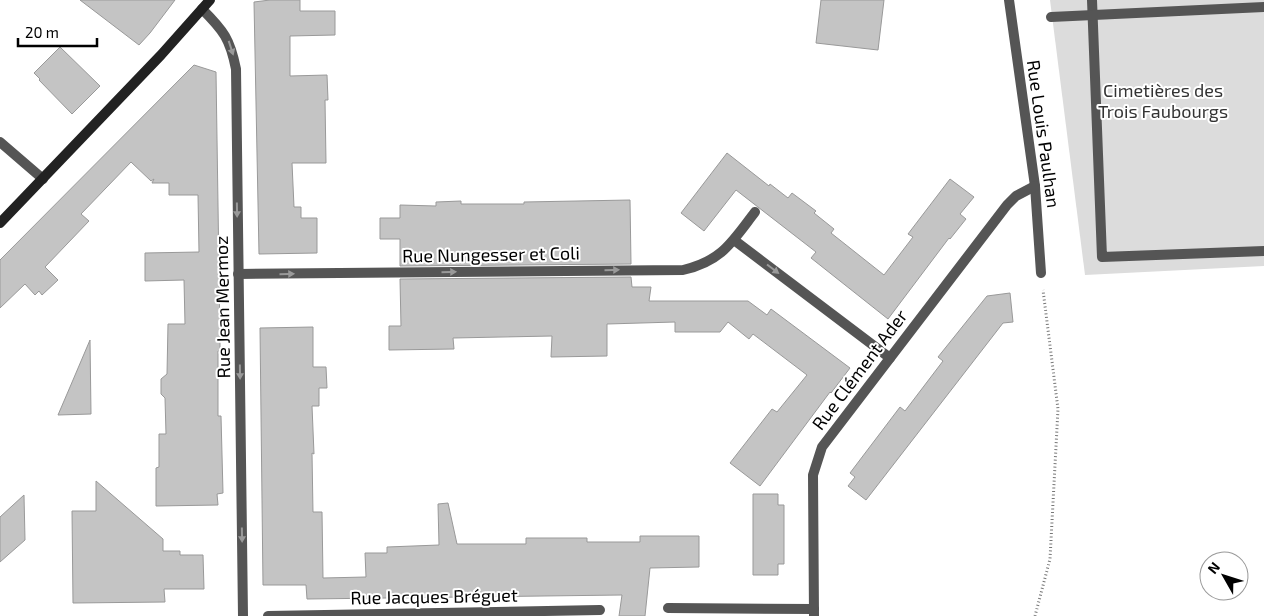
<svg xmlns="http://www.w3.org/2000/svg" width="1264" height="616" viewBox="0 0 1264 616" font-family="'Exo 2',sans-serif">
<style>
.green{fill:#dcdcdc}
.building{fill:#c4c4c4;stroke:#999}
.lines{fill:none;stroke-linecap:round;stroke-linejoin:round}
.path{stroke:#777;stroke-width:3;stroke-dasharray:1 2.5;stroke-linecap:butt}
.service{stroke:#555;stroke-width:10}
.minor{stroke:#555;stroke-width:10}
.secondary{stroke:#222;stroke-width:10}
.oneway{fill:#999}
.labels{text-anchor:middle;stroke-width:4;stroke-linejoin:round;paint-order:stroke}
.park-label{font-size:18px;fill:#333;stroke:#fff}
.street-label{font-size:18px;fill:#000;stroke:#fff}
</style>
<rect width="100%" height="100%" fill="#fff"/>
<path class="green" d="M1050,0H1264V266L1085,275Z"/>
<g class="building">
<path d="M80,0H175L150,33L139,45Z"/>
<path d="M270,0H300V11H335V35L290,36V76L327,75L328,100H325L326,163H292L294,207H301V218H317V253L259,254L254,2Z"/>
<path d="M821,0H884L878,50L816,43Z"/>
<path d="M60,47L100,86L72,114L39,80L40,79L34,73Z"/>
<path d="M194,65L216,72L220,338V351H218V416H221L223,493L217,494L218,505L156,506V468L159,467V434H166L165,398L161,394V379L167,374L168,324H185L184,280L145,281V253L199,252L198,195H169V183H152L154,179L151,181L131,162L81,214L89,221L45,267L58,280L42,295L39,291L35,295L25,284L0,308V260Z"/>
<path d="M727,153L769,186L770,184L788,198L792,193L816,211L814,213L834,229L831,233L884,275L913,237L908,234L950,179L974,197L960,214L966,219L950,239L949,238L888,319L811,258L816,252L736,190L704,231L681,213Z"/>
<path d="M630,200L631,264L400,266V239H380V218H400V205L436,206V202L461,201V204H524V202Z"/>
<path d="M631,277L632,287H651L649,301H748L767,315L771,309L850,368L831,393L830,392L760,486L730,463L772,409L777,412L807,375L753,334L749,339L728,322L720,332H675V322L607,324V356L551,357L552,336L453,338L454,349L389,350V326H401L400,279Z"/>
<path d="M1010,293L1013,322L1003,323L866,500L848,486L855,477L850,473L900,407L905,411L943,361L938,357L987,296Z"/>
<path d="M313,327V367H326L327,388H319V406H312L314,454L312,453L313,512H322L323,578L366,577L365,553H387V547L439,545L438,504L448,503L457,544H526V538H587V542H640V536H699V567L650,568L645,616H619L622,595L307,599L306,585H263L260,328Z"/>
<path d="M90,340L91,414L58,415L70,387Z"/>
<path d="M96,481L163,539V551H180V555H203L204,589H164L165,602L73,603L72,511H96Z"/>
<path d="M753,494H778V505H784V564H778V575H753Z"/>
<path d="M24,495L25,540L0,562V517Z"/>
</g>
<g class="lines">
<path class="path" d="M1035,616L1050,559L1058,409L1043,290"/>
<g class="service">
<path d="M1092,0L1102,257L1264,251"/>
<path d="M1051,17L1264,7"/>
</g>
<g class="minor">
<path d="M1009,0L1035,186L1041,273"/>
<path d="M202,9C224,31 230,39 236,69L243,616"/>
<path d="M0,142L43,179"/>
<path d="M734,240L890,358"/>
<path d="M238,274L683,270C722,261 732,242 755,212"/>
<path d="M668,608L814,609"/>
<path d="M268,616L600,610"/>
<path d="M814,616L813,475L822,447L1007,205L1016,196L1035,186"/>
</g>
<path class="secondary" d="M0,223L161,55L210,0"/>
</g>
<defs><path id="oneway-solid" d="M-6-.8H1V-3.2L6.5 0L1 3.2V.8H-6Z" transform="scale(1.25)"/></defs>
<g class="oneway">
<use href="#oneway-solid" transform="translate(231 48) rotate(72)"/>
<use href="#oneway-solid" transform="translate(237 210) rotate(89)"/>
<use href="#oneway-solid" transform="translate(773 269) rotate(37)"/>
<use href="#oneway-solid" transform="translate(612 270) rotate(-1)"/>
<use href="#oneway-solid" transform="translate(449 272) rotate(-1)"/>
<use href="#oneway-solid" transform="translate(287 274) rotate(-1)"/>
<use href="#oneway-solid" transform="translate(240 372) rotate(89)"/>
<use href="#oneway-solid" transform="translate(242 535) rotate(89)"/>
</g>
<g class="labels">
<g class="park-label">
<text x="1163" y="97">Cimetières des<tspan x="1163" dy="21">Trois Faubourgs</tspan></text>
</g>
<g class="street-label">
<text transform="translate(1043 134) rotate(82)" y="6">Rue Louis Paulhan</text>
<text transform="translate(491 255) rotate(-1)" y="6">Rue Nungesser et Coli</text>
<text transform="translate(223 307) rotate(-91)" y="6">Rue Jean Mermoz</text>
<text transform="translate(860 370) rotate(-53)" y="6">Rue Clément Ader</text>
<text transform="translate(434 597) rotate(-1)" y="6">Rue Jacques Bréguet</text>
</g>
</g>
<g transform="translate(1224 576) rotate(309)"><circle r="24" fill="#ffffff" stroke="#999999"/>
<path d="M0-4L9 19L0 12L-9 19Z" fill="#000000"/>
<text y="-8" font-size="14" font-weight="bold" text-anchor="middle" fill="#000000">N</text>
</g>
<path d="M18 38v8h79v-8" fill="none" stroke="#000000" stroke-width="2.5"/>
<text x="25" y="38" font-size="15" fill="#000000" stroke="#ffffff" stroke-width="4" paint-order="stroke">20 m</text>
</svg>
